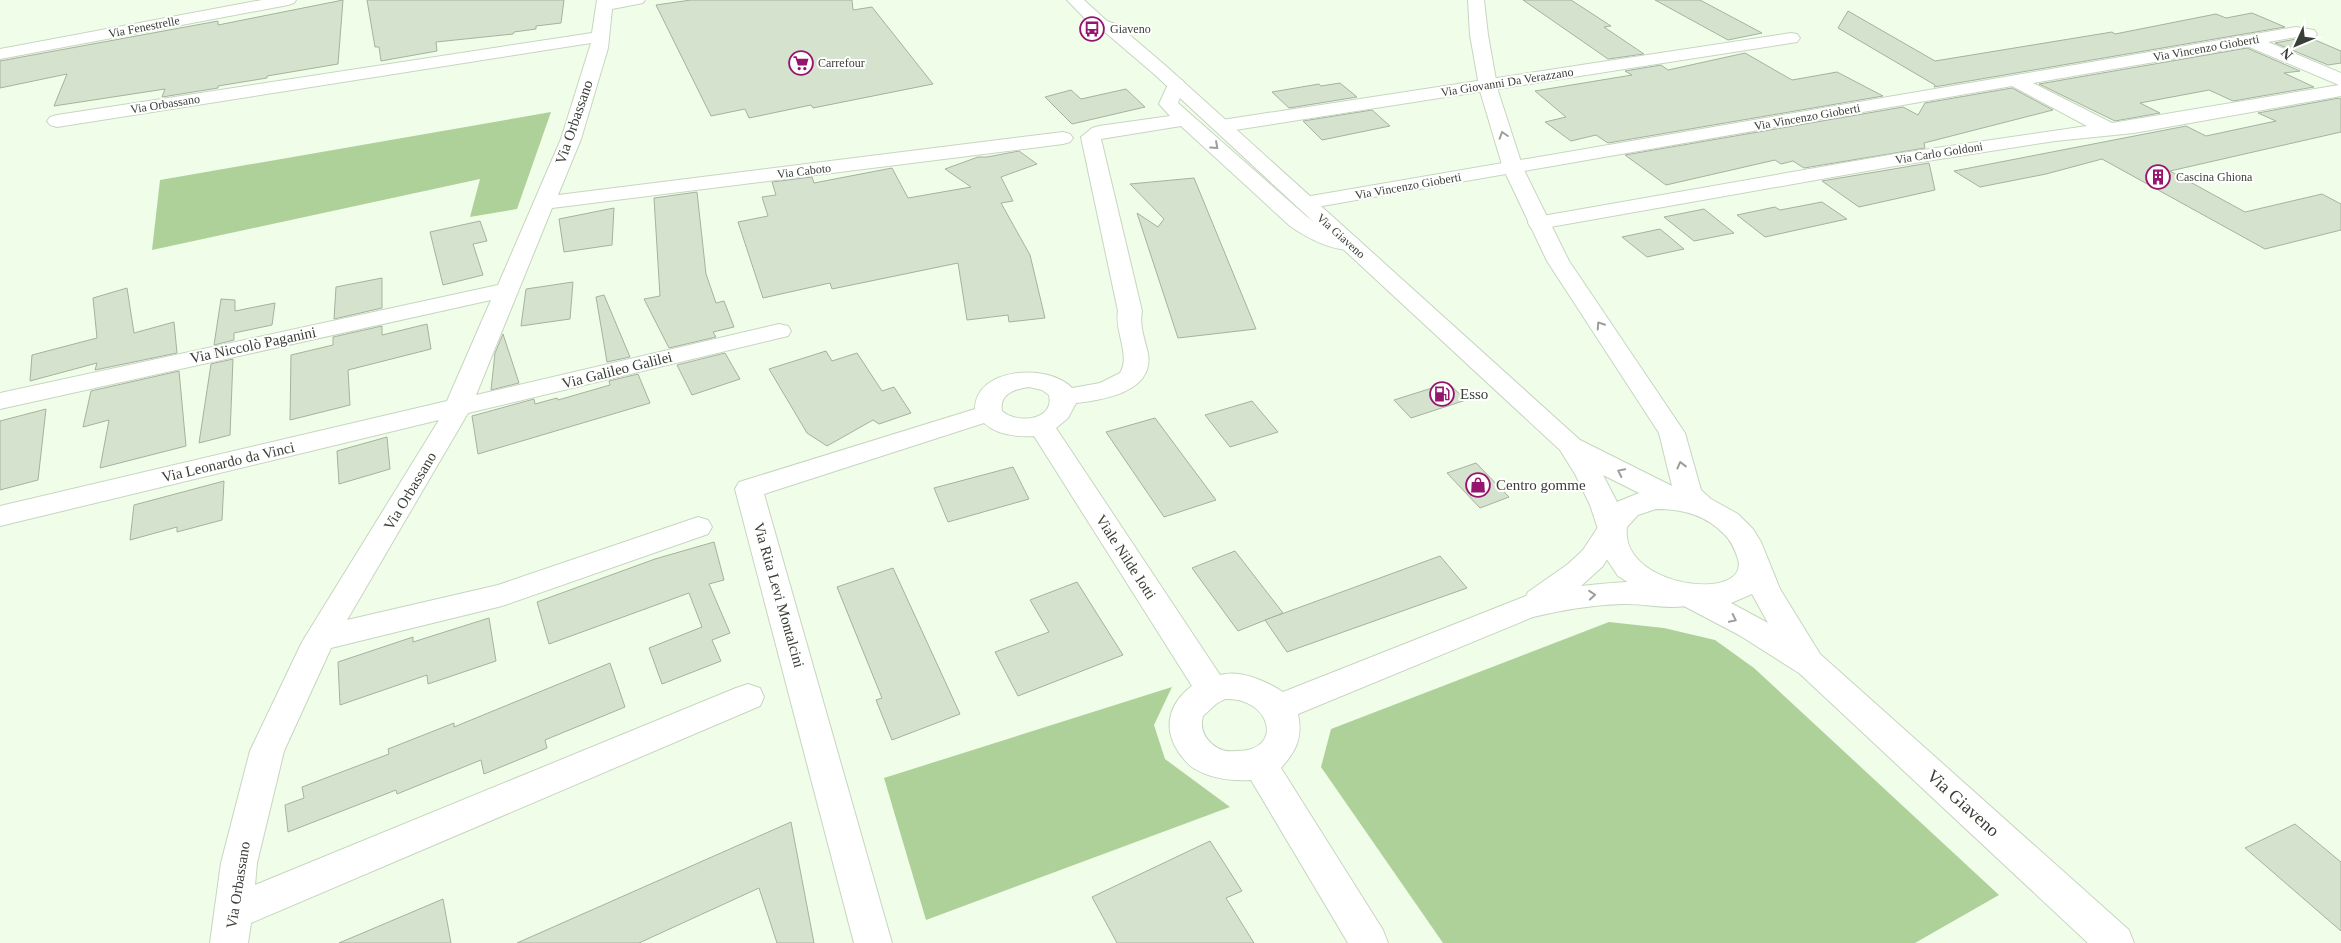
<svg xmlns="http://www.w3.org/2000/svg" width="2341" height="943" viewBox="0 0 2341 943" font-family="'Times New Roman',serif">
<style>
.green{fill:#aed19a}
.building{fill:#d5e3ce;stroke:#a5b29e}
.lines{fill:none;stroke-linecap:round;stroke-linejoin:round}
.minor-casing{stroke:#c7d5c0;stroke-width:2}
.major-casing{stroke:#c7d5c0;stroke-width:2}
.minor{fill:#fff;fill-rule:evenodd}
.major{fill:#fff;fill-rule:evenodd}
.oneway{stroke:#9c9e9a}
.labels{text-anchor:middle;stroke-width:4;stroke-linejoin:round;paint-order:stroke}
.far-street-label{font-size:12px;fill:#393e36;stroke:#fff}
.far-poi-label{font-size:12px;fill:#393e36;stroke:#fff;text-anchor:start}
.street-label{font-size:15px;fill:#393e36;stroke:#fff}
.poi-label{font-size:15px;fill:#393e36;stroke:#fff;text-anchor:start}
.near-street-label{font-size:18px;fill:#393e36;stroke:#fff}
</style>
<rect width="100%" height="100%" fill="#f0fee9"/>
<g class="green">
<path d="M551,112L517,209L470,217L480,179L152,250L160,180Z"/>
<path d="M1609,622L1664,628L1715,640L1754,668L1999,895L1915,943H1443L1321,767L1331,729Z"/>
<path d="M1172,687L1154,725L1165,759L1230,807L926,920L884,778Z"/>
</g>
<g class="building">
<path d="M343,0L338,64L267,76V78L218,86V88L162,97L165,89L54,106L67,74L0,88V61L218,21V25Z"/>
<path d="M367,0H564L561,23L536,26V29L514,32L513,34L436,42L437,51L381,61L379,47H375Z"/>
<path d="M691,0H852L853,10L872,7L933,84L813,108L811,105L749,118L745,109L711,116L656,5Z"/>
<path d="M1523,0H1571L1611,26L1604,27L1644,54L1608,59Z"/>
<path d="M1655,0H1700L1762,33L1728,40Z"/>
<path d="M1848,11L1935,61L2112,32L2115,34L2216,14L2226,18L2252,13L2285,27L1934,87L1935,85L1838,28Z"/>
<path d="M2296,39L2315,40L2341,51V63L2328,65L2275,43Z"/>
<path d="M2247,48L2300,71L2284,73L2314,87L2233,101L2209,90L2140,103L2160,113L2115,121L2039,84Z"/>
<path d="M1745,53L1792,80L1837,72L1883,96L1608,143L1596,135L1571,141L1545,122L1566,117L1535,91L1632,75L1625,71L1661,65L1668,70Z"/>
<path d="M1340,83L1357,97L1289,108L1272,92L1319,84L1321,86Z"/>
<path d="M2012,88L2053,110L1924,143L1925,148L1804,168L1793,161L1781,164L1775,160L1666,185L1625,155L1903,107L1918,115L1925,103Z"/>
<path d="M1126,89L1145,107L1072,124L1045,97L1071,90L1081,99Z"/>
<path d="M2339,98L2341,99V132L2170,171L2245,212L2322,194L2341,204V230L2265,249L2102,159L2046,174L1980,187L1954,171L2186,126L2206,136L2276,121L2258,113Z"/>
<path d="M1372,110L1390,126L1322,140L1303,121Z"/>
<path d="M1019,151L1037,164L1001,177L1013,201L1001,203L1030,255L1045,318L1009,322L1008,315L967,320L958,263L832,289L830,283L763,298L738,222L768,216L762,197L776,195L772,182L812,177L814,183L892,168L908,198L971,187L945,169L978,157H987Z"/>
<path d="M1929,163L1935,190L1859,207L1822,181Z"/>
<path d="M1194,178L1256,329L1178,338L1137,213L1158,227L1164,219L1130,184Z"/>
<path d="M697,192L706,274L716,303L724,301L734,327L713,332L716,337L669,348L644,299L660,296L654,198Z"/>
<path d="M1822,202L1847,219L1765,237L1737,215L1775,207L1780,210Z"/>
<path d="M614,208L612,245L564,252L559,219Z"/>
<path d="M1704,209L1734,233L1694,241L1664,217Z"/>
<path d="M480,221L487,241L473,244L483,275L443,285L430,232Z"/>
<path d="M1660,229L1684,249L1647,257L1622,237Z"/>
<path d="M382,278V308L334,319L336,287Z"/>
<path d="M573,282L570,319L521,326L526,289Z"/>
<path d="M127,288L134,333L174,322L177,353L95,370L97,363L30,381L32,355L97,338L93,298Z"/>
<path d="M604,295L630,357L607,362L596,297Z"/>
<path d="M221,299L235,300V311L275,303L272,325L234,333V340L214,345Z"/>
<path d="M427,324L431,349L348,370L350,405L290,420L291,355L333,345V337L382,326V335Z"/>
<path d="M503,334L519,383L491,390L495,353Z"/>
<path d="M826,351L832,361L857,353L882,391L894,387L911,413L879,424L873,420L827,446L807,433L769,369Z"/>
<path d="M725,353L740,379L692,395L677,365Z"/>
<path d="M233,359L230,435L199,443L211,364Z"/>
<path d="M179,371L186,446L100,468L109,420L83,427L91,391Z"/>
<path d="M638,374L650,403L478,454L472,416L534,399L535,404L557,398L558,400L610,385L609,381Z"/>
<path d="M1448,383L1466,400L1411,418L1394,400Z"/>
<path d="M1252,401L1278,432L1230,447L1205,415Z"/>
<path d="M46,409L38,480L0,490V421Z"/>
<path d="M1155,418L1216,500L1164,517L1106,432Z"/>
<path d="M387,437L390,469L339,484L337,451Z"/>
<path d="M1476,463L1509,497L1480,508L1447,473Z"/>
<path d="M1013,467L1029,499L948,522L934,488Z"/>
<path d="M224,481L222,520L177,532V527L130,540L134,505Z"/>
<path d="M714,542L724,580L709,584L730,633L712,640L721,661L662,684L649,648L702,627L689,593L549,644L537,602L655,559Z"/>
<path d="M1235,551L1283,613L1238,631L1192,568Z"/>
<path d="M1440,556L1467,588L1287,652L1265,620Z"/>
<path d="M893,568L960,714L892,740L876,700L882,698L837,587Z"/>
<path d="M1077,582L1123,655L1018,696L995,652L1049,632L1030,600Z"/>
<path d="M489,618L496,661L428,684L427,675L340,705L338,662L413,637V642Z"/>
<path d="M610,663L625,707L545,740L547,748L484,774L481,760L397,794L396,790L288,832L285,805L304,798L302,787L389,754L388,749L454,723V727Z"/>
<path d="M791,822L814,943H777L759,888L639,943H517Z"/>
<path d="M2295,824L2341,862V931L2245,848Z"/>
<path d="M1210,841L1242,891L1226,898L1254,943H1117L1092,897Z"/>
<path d="M443,899L451,943H339Z"/>
</g>
<g class="lines">
<g class="minor-casing">
<g id="minor">
<path d="M262,0H296L294,3L288,5L0,59V49Z"/>
<path d="M597,0H645L643,3L612,9L608,48L581,139L558,195L1063,132L1070,134L1073,138L1070,142L1063,144L552,208L476,395L779,324L788,326L791,331L788,336L468,413L347,620L498,585L698,517L708,520L712,527L708,534L502,606L331,648L284,751L257,863L255,885L736,688L748,684L760,688L764,697L760,706L251,923L248,943H210L221,863L250,751L302,642L439,420L0,526V506L447,401L491,300L0,409V393L498,285L561,139L591,43L57,127L50,125L47,121L50,117L57,115L592,33Z"/>
<path d="M2296,27L2314,30L2317,34L2314,38L2308,39L2296,37L2268,42L2341,73V96L2134,133L2055,141L1895,166L1539,229L1531,228L1528,223L1531,218L1895,154L2087,126L2012,86L1305,209L1298,207L1294,203L1298,199L1305,197ZM2247,46L2339,85L2112,123L2033,83Z"/>
<path d="M1791,33L1797,34L1800,38L1797,42L1222,132L1215,130L1212,126L1215,122L1222,120Z"/>
<path d="M1176,78L1182,80L1185,84L1178,103L1306,216L1324,229L1358,239L1361,244L1358,249C1337,254 1307,238 1290,226L1181,126L1101,139L1142,311C1139,326 1145,339 1148,354C1154,392 1103,400 1076,403L1068,418L1056,428L1220,675C1240,669 1266,681 1283,692L1526,596L1528,592L1568,564L1583,550L1602,521L1612,518L1622,521L1626,528L1603,566L1581,586C1616,582 1661,578 1695,588L1699,596L1695,604C1671,611 1646,603 1622,604C1592,605 1562,610 1533,617L1298,714C1303,738 1296,751 1281,768L1383,930L1388,943H1348L1251,780C1232,781 1212,779 1195,769C1188,765 1184,759 1179,753C1162,728 1169,703 1192,686L1034,436C1017,437 997,435 984,423L764,494L892,943H854L735,489L739,482L975,409C975,367 1049,363 1072,388L1100,383L1120,373C1131,356 1114,330 1118,311L1081,137L1092,128L1099,126L1170,116L1159,104L1170,80ZM1029,387L1042,390L1049,395C1055,421 1016,424 1002,411C999,394 1014,389 1029,387ZM1225,699C1271,697 1285,751 1237,751C1227,752 1220,751 1212,744C1203,736 1200,727 1203,716L1216,704Z"/>
</g>
</g>
<g class="major-casing">
<path id="major" d="M1067,0H1084L1107,21L1118,25L1166,66L1580,440L1672,486L1659,433L1547,261L1503,168L1480,91L1470,35L1468,0H1484L1488,35L1498,91L1523,168L1569,261L1685,433L1701,490L1711,499L1738,514L1753,529L1761,542L1780,589L1820,654L2129,930L2134,943H2088L1799,673L1739,635L1682,605L1648,595L1618,576L1602,552L1597,538L1598,529L1590,505L1575,474L1560,450L1154,74L1106,33L1095,29ZM1603,475L1639,493L1617,502ZM1656,509C1683,509 1706,515 1725,535C1732,542 1735,550 1738,559C1750,603 1619,588 1627,527L1638,515ZM1752,594L1768,623L1731,603Z"/>
</g>
<use href="#minor" class="minor"/>
<use href="#major" class="major"/>
</g>
<defs><path id="oneway-chevron" d="M-2-3.5L2.5 0L-2 3.5" fill="none" stroke-width="1.6" stroke-linecap="round" stroke-linejoin="round" transform="scale(1.25)"/></defs>
<g class="oneway">
<use href="#oneway-chevron" transform="translate(1503 135) rotate(-108)"/>
<use href="#oneway-chevron" transform="translate(1215 146) rotate(42)"/>
<use href="#oneway-chevron" transform="translate(1600 325) rotate(-123)"/>
<use href="#oneway-chevron" transform="translate(1681 465) rotate(-104)"/>
<use href="#oneway-chevron" transform="translate(1621 472) rotate(-154)"/>
<use href="#oneway-chevron" transform="translate(1592 595) rotate(-5)"/>
<use href="#oneway-chevron" transform="translate(1733 619) rotate(26)"/>
</g>
<defs>
<g id="bus-ring" transform="scale(1.25)"><circle r="9.5" fill="#fff" stroke="#96166f" stroke-width="1.5"/><path d="M-5-6H5V4H4V6H2V4H-2V6H-4V4H-5ZM-3.5-4V0h7V-4ZM-3.5 1.2v1.5H-2V1.2ZM2 1.2v1.5H3.5V1.2Z" fill="#96166f"/></g>
<g id="supermarket-ring" transform="scale(1.25)"><circle r="9.5" fill="#fff" stroke="#96166f" stroke-width="1.5"/><path d="M-6-5.5h2.5l.6 2H6L4.5 2H-2.5L-4.4-4H-6ZM-1.5 3.2a1.3 1.3 0 1 0 .1 0ZM3 3.2a1.3 1.3 0 1 0 .1 0Z" fill="#96166f"/></g>
<g id="building-ring" transform="scale(1.25)"><circle r="9.5" fill="#fff" stroke="#96166f" stroke-width="1.5"/><path d="M-4-6H4V6H1V3H-1V6H-4ZM-2.5-4.3h1.7v1.8h-1.7ZM.8-4.3h1.7v1.8H.8ZM-2.5-1h1.7V.8h-1.7ZM.8-1h1.7V.8H.8Z" fill="#96166f"/></g>
<g id="fuel-ring" transform="scale(1.25)"><circle r="9.5" fill="#fff" stroke="#96166f" stroke-width="1.5"/><path d="M-5.5-6h7V0h2V4h1.3V-2.5L3-4.5l.8-.8L6-3V5H2.5V1h-1V6h-7ZM-4.2-4.7v3.2H.2V-4.7Z" fill="#96166f"/></g>
<g id="shop-ring" transform="scale(1.25)"><circle r="9.5" fill="#fff" stroke="#96166f" stroke-width="1.5"/><path d="M-5-2.5h2.3a2.7 3.5 0 0 1 5.4 0H5L5.5 6h-11ZM-1.5-2.5h3a1.5 2.3 0 0 0-3 0Z" fill="#96166f"/></g>
</defs>
<g fill-rule="evenodd">
<use href="#bus-ring" x="1092" y="29"/>
<use href="#supermarket-ring" x="801" y="63"/>
<use href="#building-ring" x="2158" y="177"/>
<use href="#fuel-ring" x="1442" y="394"/>
<use href="#shop-ring" x="1478" y="485"/>
</g>
<g class="labels">
<g class="far-street-label">
<text transform="translate(144 27) rotate(-11)" y="4">Via Fenestrelle</text>
<text transform="translate(2206 48) rotate(-10)" y="4">Via Vincenzo Gioberti</text>
<text transform="translate(1507 82) rotate(-9)" y="4">Via Giovanni Da Verazzano</text>
<text transform="translate(165 104) rotate(-9)" y="4">Via Orbassano</text>
<text transform="translate(1807 117) rotate(-10)" y="4">Via Vincenzo Gioberti</text>
<text transform="translate(1939 153) rotate(-9)" y="4">Via Carlo Goldoni</text>
<text transform="translate(804 171) rotate(-7)" y="4">Via Caboto</text>
<text transform="translate(1408 186) rotate(-10)" y="4">Via Vincenzo Gioberti</text>
<text transform="translate(1341 236) rotate(42)" y="4">Via Giaveno</text>
</g>
<g class="far-poi-label">
<text x="1110" y="33">Giaveno</text>
<text x="818" y="67">Carrefour</text>
<text x="2176" y="181">Cascina Ghiona</text>
</g>
<g class="street-label">
<text transform="translate(574 122) rotate(-71)" y="5">Via Orbassano</text>
<text transform="translate(253 345) rotate(-12)" y="5">Via Niccolò Paganini</text>
<text transform="translate(617 370) rotate(-14)" y="5">Via Galileo Galilei</text>
<text transform="translate(228 462) rotate(-13)" y="5">Via Leonardo da Vinci</text>
<text transform="translate(410 491) rotate(-59)" y="5">Via Orbassano</text>
<text transform="translate(1126 557) rotate(57)" y="5">Viale Nilde Iotti</text>
<text transform="translate(779 595) rotate(74)" y="5">Via Rita Levi Montalcini</text>
<text transform="translate(238 885) rotate(-81)" y="5">Via Orbassano</text>
</g>
<g class="poi-label">
<text x="1460" y="399">Esso</text>
<text x="1496" y="490">Centro gomme</text>
</g>
<g class="near-street-label">
<text transform="translate(1963 803) rotate(42)" y="6">Via Giaveno</text>
</g>
</g>
<g transform="translate(2296 45) rotate(226)" stroke="#ffffff" stroke-width="4" paint-order="stroke">
<path d="M0-4L9 19L0 12L-9 19Z" fill="#393e36"/>
<text y="-8" font-size="14" font-weight="bold" text-anchor="middle" fill="#393e36">N</text>
</g>
</svg>
